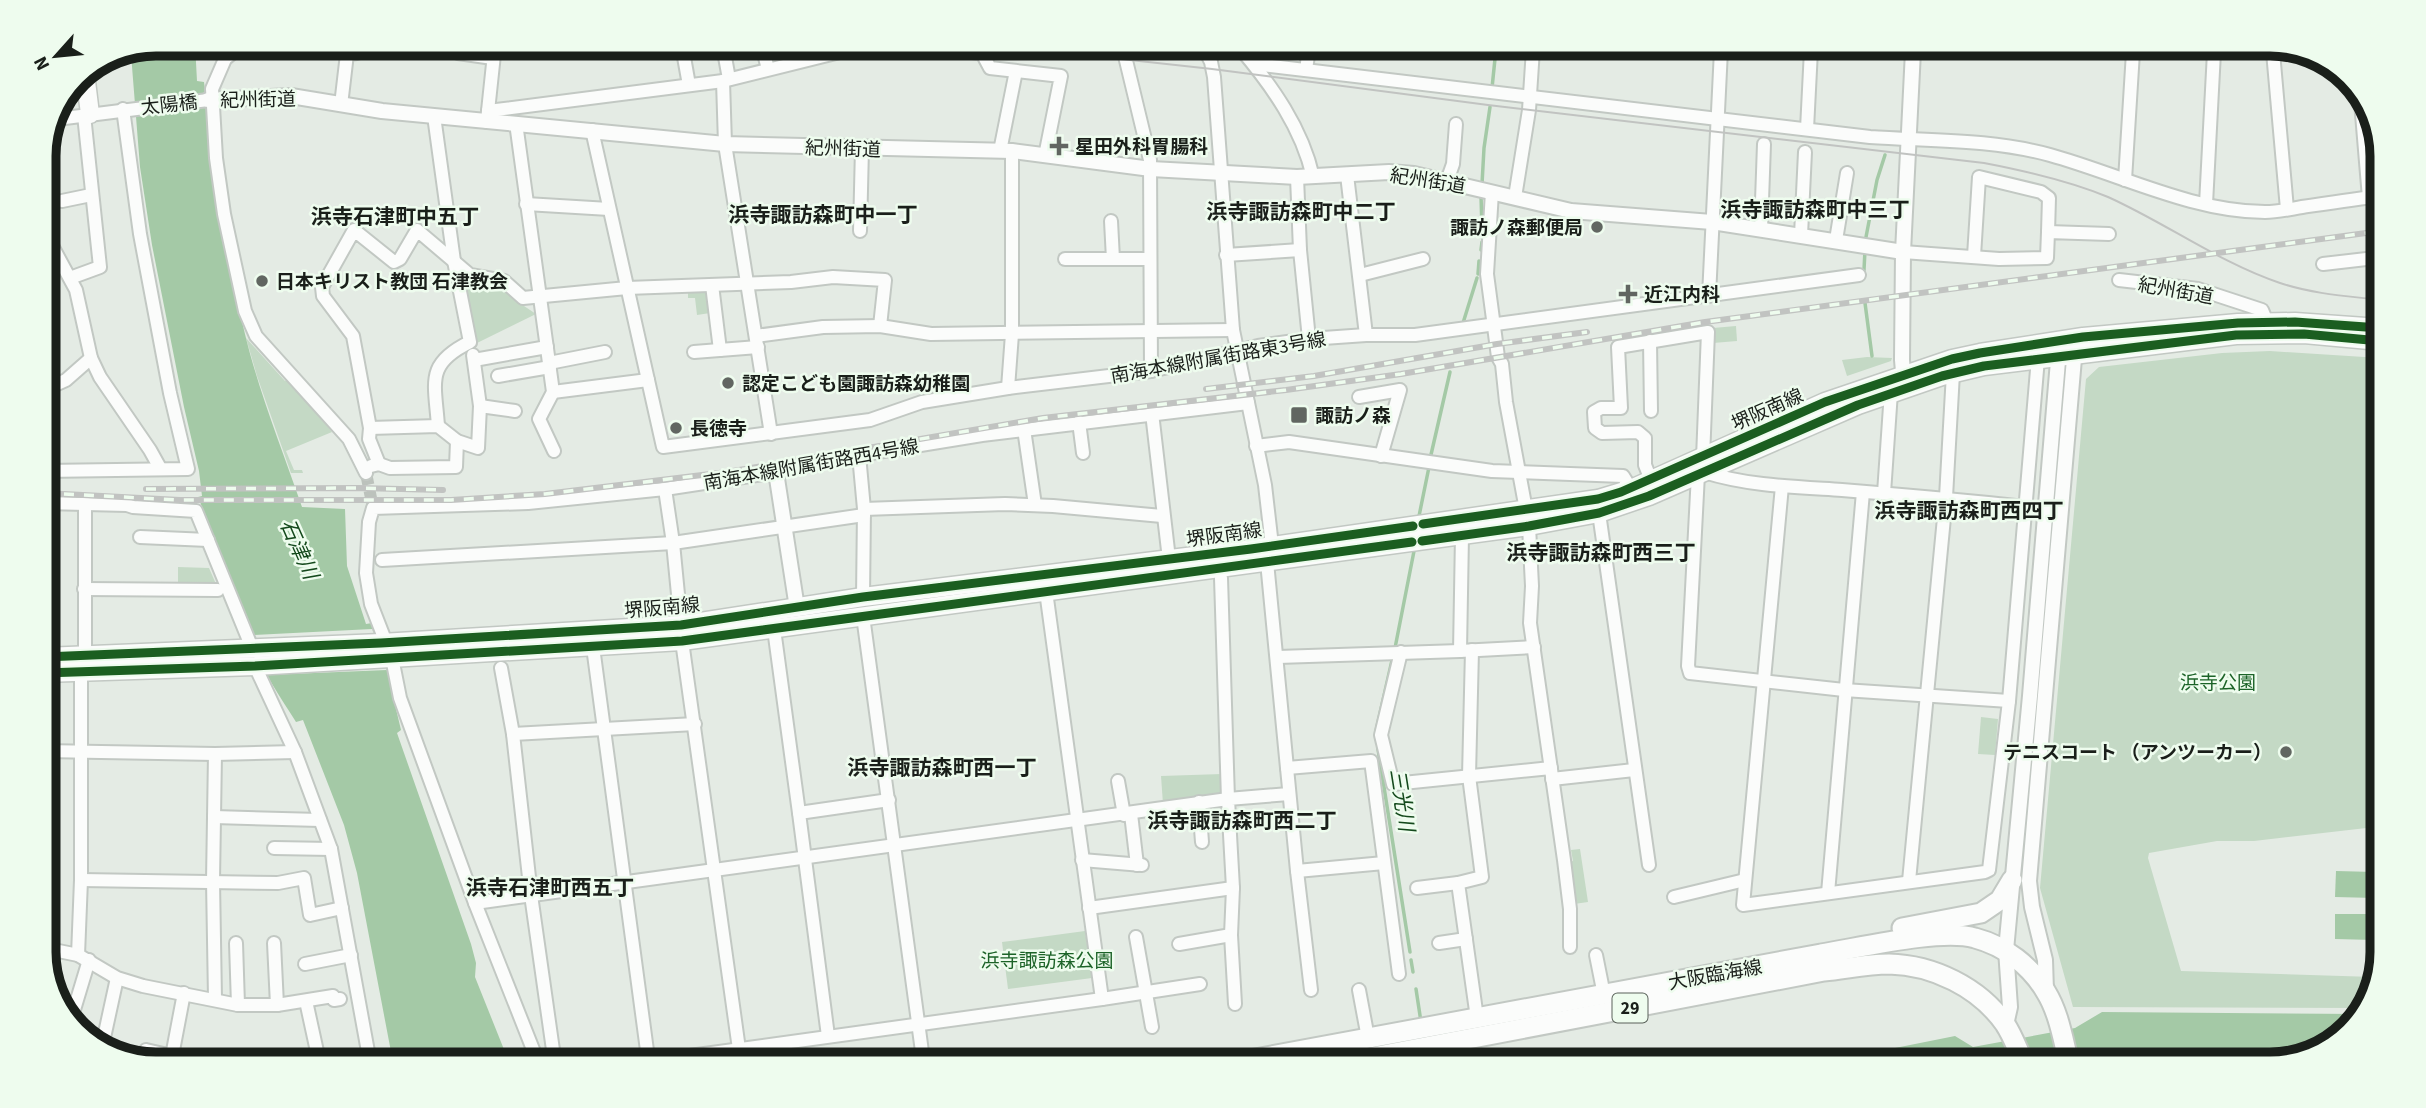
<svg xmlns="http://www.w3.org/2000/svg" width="2426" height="1108" viewBox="0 0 2426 1108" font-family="'Source Sans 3','Noto Sans JP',sans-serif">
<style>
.green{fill:#c4d9c5}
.water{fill:#a4c9a6}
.pier{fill:#e4ebe4}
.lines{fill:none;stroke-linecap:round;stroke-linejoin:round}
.stream{stroke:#a4c9a6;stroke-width:3.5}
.minor-tunnel{stroke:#bcc2bc;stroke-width:12;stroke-dasharray:12 6;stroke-linecap:butt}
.minor-casing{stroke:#c2c8c3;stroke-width:16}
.tertiary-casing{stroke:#c2c8c3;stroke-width:18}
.secondary-casing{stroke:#c2c8c3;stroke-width:21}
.primary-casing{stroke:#c2c8c3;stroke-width:23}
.minor{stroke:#fbfcfb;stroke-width:12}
.tertiary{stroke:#fbfcfb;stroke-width:14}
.secondary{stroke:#fbfcfb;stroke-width:18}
.primary{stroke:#fbfcfb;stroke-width:19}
.tram{stroke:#c1c3c1;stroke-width:2}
.rail-casing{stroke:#c1c3c1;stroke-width:6}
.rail{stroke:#eefcee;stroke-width:3.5;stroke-dasharray:10;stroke-linecap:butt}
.cycleway-casing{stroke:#eefcee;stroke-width:13}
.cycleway{stroke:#1b5e20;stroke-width:9}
.poi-dot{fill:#616661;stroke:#eefcee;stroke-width:2.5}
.labels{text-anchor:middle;stroke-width:5;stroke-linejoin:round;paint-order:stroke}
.shield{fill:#eefcee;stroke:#5a615a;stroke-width:2}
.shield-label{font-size:18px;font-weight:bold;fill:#1a1f1a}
.street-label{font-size:19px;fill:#1a1f1a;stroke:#eefcee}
.poi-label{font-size:19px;font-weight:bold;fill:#1a1f1a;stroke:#eefcee;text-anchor:start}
.park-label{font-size:19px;fill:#1c6328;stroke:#eefcee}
.neighbourhood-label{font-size:21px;font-weight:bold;fill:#1a1f1a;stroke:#eefcee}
.water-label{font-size:21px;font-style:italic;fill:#14491c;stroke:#eefcee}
.rim{fill:none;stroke:#1a1f1a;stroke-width:9}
</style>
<rect width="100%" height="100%" fill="#e4ebe4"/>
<g class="green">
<path d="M467,279L501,286L518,302L536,314L475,344L463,283Z"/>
<path d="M688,289H702L707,293L710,313L697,315L695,298H688Z"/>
<path d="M1736,326L1737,341L1713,343V328Z"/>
<path d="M246,338L285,381L289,379L332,432L286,451L294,470H302L303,473H291L257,376Z"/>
<path d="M2270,351L2380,358L2375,827L2254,841H2217L2149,853L2148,858L2181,971L2374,977V996L2363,1008L2073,1007L2040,888L2086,379L2099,367L2222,353Z"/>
<path d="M1867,357L1892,358L1891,361L1847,376L1842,360Z"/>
<path d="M178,567L209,568L216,584L178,583Z"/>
<path d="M1981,717L1998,719L1995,755L1978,754Z"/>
<path d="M1222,774L1224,791L1219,795L1163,804L1161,776Z"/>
<path d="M1580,849L1588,902L1574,904L1568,862L1573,861L1571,850Z"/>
<path d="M1085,931L1092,978L1008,989L1002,942Z"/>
</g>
<g class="water">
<path d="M156,44H195L197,81L204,82C214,165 224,248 244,330C258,390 282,449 302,507L345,509L347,566L366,624L372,623L374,627L372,629L386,667L401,730L397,733L471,944L476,963L475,977L507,1057H392L357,873L344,825L303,720L296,722C278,693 253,660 250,625L198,497L202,496L199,471L184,407L152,245L140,167L131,54Z"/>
<path d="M2336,871L2375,872V898L2335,897Z"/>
<path d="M2335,914H2374V940L2335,939Z"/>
<path d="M2102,1012L2359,1014L2332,1046L2271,1064L1835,1062V1060L1955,1036L1973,1047L2075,1028Z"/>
</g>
<path class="pier" d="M372,629L387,670L266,675L252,635Z"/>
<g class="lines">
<g class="stream">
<path d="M1492,88L1496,49"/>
<path d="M1482,184L1484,148L1490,107"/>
<path d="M1481,195L1482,230"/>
<path d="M1866,237L1877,180L1885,155"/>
<path d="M1481,250L1482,242"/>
<path d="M1864,270L1865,250"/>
<path d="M1478,274L1479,261"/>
<path d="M1865,303L1872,356"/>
<path d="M1463,323L1477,278"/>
<path d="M1430,459L1450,372"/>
<path d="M1418,521L1429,467"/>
<path d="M1395,648L1415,546"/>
<path d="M1376,731L1393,656"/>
<path d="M1378,749L1410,952"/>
<path d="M1411,960L1413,972"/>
<path d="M1416,989L1421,1022"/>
</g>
<path class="minor-tunnel" d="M366,473L373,508"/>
<g class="minor-casing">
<g id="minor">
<path d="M243,44L225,59L212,89L216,158L224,214L245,311L256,336L349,439L366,473"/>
<path d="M458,45V53L493,58"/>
<path d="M682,46L689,85"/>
<path d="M723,46L729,79"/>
<path d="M762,46L768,69"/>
<path d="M923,47L982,53L990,68L1061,76L1045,156"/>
<path d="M1123,48L1150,160L1151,371"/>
<path d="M1204,48L1211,62L1214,77L1233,330L1265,485L1271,537L1267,562L1297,871L1311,990"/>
<path d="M1240,48C1272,86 1302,128 1313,177"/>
<path d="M2273,52L2287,209"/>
<path d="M1254,64L1870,137C1931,141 1991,139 2050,155C2119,174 2193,212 2265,212C2278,212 2290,209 2302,207C2329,203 2355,199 2382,196"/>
<path d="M1306,70L1309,48"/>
<path d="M723,81L725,144L771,434"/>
<path d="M2360,90L2369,198"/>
<path d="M341,105L347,54L357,53"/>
<path d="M488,111L495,45"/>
<path d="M434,116L454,261L470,342C425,364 435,382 438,426"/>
<path d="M57,119L208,100"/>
<path d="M487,122L488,111L723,81L860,47"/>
<path d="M516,123L553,392L539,419L554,451"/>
<path d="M1807,129L1811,50"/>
<path d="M592,130L663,447L870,420L922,402L1008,388L1151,371L1258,346L1309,339L1366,335H1415L1859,275"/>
<path d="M1000,151L1016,71"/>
<path d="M1347,175L1366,335"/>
<path d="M1297,177L1300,250L1309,339"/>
<path d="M2125,180L2133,52"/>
<path d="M1447,181L1453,164L1456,124"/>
<path d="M1492,192L1487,274L1498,357L1502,364L1506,402L1529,526L1532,586L1530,623L1564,860L1570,909V947"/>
<path d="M1515,197L1529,110L1533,49"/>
<path d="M62,201L91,195"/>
<path d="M526,204L609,209"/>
<path d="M2206,204L2214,52"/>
<path d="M1111,221L1113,259"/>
<path d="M1761,229L1764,144"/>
<path d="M44,231L76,290L91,358L100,377L150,450L160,468"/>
<path d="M860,231L862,148"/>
<path d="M1801,235L1805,152"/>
<path d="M1836,240L1847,173"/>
<path d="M1903,252L1999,259L2047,258L2048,232L2109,234"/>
<path d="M1226,255L1300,250"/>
<path d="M1974,256L1979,177L2041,192L2049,198L2048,232"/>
<path d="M1065,259H1150"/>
<path d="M2323,264L2375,258L2378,278L2381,279"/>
<path d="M1360,275L1423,259"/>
<path d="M70,278L100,267L84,115"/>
<path d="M2119,280L2198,289L2262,310L2267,322"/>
<path d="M712,285L720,350"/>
<path d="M1709,296L1721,50"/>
<path d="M756,336L823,327L880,326L931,334L1233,330"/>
<path d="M1650,341L1651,411"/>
<path d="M694,352L758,347"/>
<path d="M473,355L480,406"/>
<path d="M474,360L547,347"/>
<path d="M549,363L605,352"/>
<path d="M498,376L550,367"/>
<path d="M1008,388L1012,334V151"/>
<path d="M44,390L66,380L91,358"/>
<path d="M553,392L648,380"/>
<path d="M1359,397L1400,390L1381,456"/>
<path d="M1152,413L1169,559"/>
<path d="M1079,422L1083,453"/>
<path d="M370,428L438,426L457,441L478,448L480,406L515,411"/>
<path d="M1024,429L1035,505"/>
<path d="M1256,446L1289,442L1492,471L1623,476L1631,489"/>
<path d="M859,455L864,509L863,597"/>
<path d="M379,464L369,439L370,428L353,336L323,296L322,287L354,230L394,262L400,259L417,230L470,275L504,281L523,298L627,288L791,282L833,277L885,280L880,326"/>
<path d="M371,466L379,464L390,468L456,467L457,441"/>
<path d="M44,471L188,469L170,393L140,234L123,109"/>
<path d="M1704,472C1748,486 1796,487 1842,490C1903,495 1964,500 2025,507"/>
<path d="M1698,474L1688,666L1690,673L1844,690L2009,701"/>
<path d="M1651,480L1645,465V438L1638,432L1602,433L1595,428L1594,412L1601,408H1621L1618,347L1708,332L1703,458"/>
<path d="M1782,486L1743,905L1985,872L1989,870L2009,701L2038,358"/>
<path d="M665,489L673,543L681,625"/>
<path d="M1884,493L1891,392"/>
<path d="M44,503L127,505L133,507L196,511L252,648"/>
<path d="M864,509L1005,504L1053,506L1162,516"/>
<path d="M1599,513L1649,865"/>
<path d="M1462,535L1460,651L1534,647"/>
<path d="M140,537L208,540"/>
<path d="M382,560L673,543L864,515"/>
<path d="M1045,584L1102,999"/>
<path d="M84,589L218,590"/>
<path d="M863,616L923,1059"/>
<path d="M774,629L799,813"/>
<path d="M682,641L739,1049"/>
<path d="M593,647L648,1058"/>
<path d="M1472,650L1469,776L1482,877L1458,883L1477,1018"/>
<path d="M1401,652L1381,735L1393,784L1551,768"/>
<path d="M85,655V503"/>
<path d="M1278,657L1460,651"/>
<path d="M255,666L295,752L331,849L369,1057"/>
<path d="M501,668L513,734L531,895L554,1057"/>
<path d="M513,734L695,724"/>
<path d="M44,751L215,754L295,752"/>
<path d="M215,754L213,881L215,999"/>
<path d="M1287,768L1371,761L1399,974"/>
<path d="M1552,779L1634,770"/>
<path d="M1118,781L1124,815"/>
<path d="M1199,802L1202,842"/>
<path d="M1131,814L1137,865"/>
<path d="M214,817L320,820"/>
<path d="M274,848L331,849"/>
<path d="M1082,860L1142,865"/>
<path d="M1297,871L1384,863"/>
<path d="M81,880L278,883L304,878L310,915L342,908"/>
<path d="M1909,881L1946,497L1953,373"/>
<path d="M1417,888L1458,883"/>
<path d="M1828,893L1863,492"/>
<path d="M1674,897L1745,880"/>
<path d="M475,903L1228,799L1221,578"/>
<path d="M1089,908L1233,888"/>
<path d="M1136,937L1152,1027"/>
<path d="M236,943L238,1005"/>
<path d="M274,943L277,1005"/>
<path d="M1439,943L1466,939"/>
<path d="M1179,944L1231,935"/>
<path d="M44,948L78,955L117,978L143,986L238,1005H277L333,996L334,1000L340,999"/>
<path d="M78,955L81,880V671"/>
<path d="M1596,955L1604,995"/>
<path d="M305,964L351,955"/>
<path d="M1359,990L1368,1038"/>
<path d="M306,1001L318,1056"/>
<path d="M1235,1004L1231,935L1233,888L1228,799L1289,794"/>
<path d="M70,1023L89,960"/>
<path d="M828,1036L799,813L889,800"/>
<path d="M102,1047L117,978"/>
<path d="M145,1056L146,1050L172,1056L184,993"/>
<path d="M536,1057L475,903L400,698L392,658L371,604L366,573L369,522L373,508L528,503L665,489L776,472L859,455L982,435L1248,403"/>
<path d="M675,1058L1102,999L1200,984"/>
</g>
</g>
<g class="tertiary-casing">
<g id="tertiary">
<path d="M208,100L291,96L382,111L725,144L1012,151L1151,169L1297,177L1389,172L1414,174L1571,211L1712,222L1903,252"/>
<path d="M1904,383L1902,360L1903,252L1913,51"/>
<path d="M776,472L797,608"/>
<path d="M2046,991L2045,960L2032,907L2029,881L2075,347"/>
<path d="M2006,1025L2010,1007L2006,950L2030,696L2059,349"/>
</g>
</g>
<g class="secondary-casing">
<g id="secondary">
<path d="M85,73L90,114"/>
<path d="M44,657L381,643L681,625L863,597L1251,549L1598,499L1631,489L1825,402L1952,359L1980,353L2083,337L2238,323L2295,322L2380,328"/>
<path d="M44,673L255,666L682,641L1529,526L1599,513L1649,496L1858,405L1942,376L1984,366L2236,335L2304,334L2380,341"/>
</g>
</g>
<g class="primary-casing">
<g id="primary">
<path d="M1902,928L1981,913L2000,900L2012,880"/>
<path d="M1250,1060L1821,954C1859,948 1941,928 1975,938C2005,946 2031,966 2046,992C2059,1013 2063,1040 2069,1063"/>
<path d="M1352,1061L1824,971C1845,969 1867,964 1889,964C1933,965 1979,987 2005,1024C2013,1036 2018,1051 2024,1063"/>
</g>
</g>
<use href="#minor" class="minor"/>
<use href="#tertiary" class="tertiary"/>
<use href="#secondary" class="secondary"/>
<use href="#primary" class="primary"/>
<path class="tram" d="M1012,47L1212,69L1488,105L1984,163C2026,171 2069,181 2108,197C2166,223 2220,263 2280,283C2313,294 2346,296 2381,300"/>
<g class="rail-casing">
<g id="rail">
<path d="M1206,389L1314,376L1497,344L1587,332"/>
<path d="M146,489L358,488L443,490"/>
<path d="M44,493L180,500H451L545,494L727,472L1043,418L1286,390L1401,374L1705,322L2381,231"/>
</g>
</g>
<use href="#rail" class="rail"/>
<g class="cycleway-casing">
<g id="cycleway">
<path d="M1423,524L1598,499L1621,492L1825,402L1952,359L1980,353L2083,337L2238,323L2295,322L2380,328"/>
<path d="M1422,541L1529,526L1599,513L1649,496L1858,405L1942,376L1984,366L2236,335L2304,334L2380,341"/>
<path d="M44,657L381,643L681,625L863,597L1251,549L1413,526"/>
<path d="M44,673L255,666L682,641L1412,542"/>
</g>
</g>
<use href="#cycleway" class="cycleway"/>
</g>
<g class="poi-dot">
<path d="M1055.5 135.5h7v7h7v7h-7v7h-7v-7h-7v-7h7z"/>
<circle cx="1597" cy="227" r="7"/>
<circle cx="262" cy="281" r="7"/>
<path d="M1624.5 283.5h7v7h7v7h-7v7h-7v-7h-7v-7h7z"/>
<circle cx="728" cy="383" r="7"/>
<rect x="1290" y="406" width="18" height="18" rx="3.5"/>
<circle cx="676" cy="428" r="7"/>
<circle cx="2286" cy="752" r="7"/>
</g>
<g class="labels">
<rect class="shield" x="1612.5" y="993.5" width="35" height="29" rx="5"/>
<g class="shield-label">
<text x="1630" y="1014">29</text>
</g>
<g class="street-label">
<text transform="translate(258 99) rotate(-1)" y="7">紀州街道</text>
<text transform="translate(169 104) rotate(-6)" y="7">太陽橋</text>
<text transform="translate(843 148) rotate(2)" y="7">紀州街道</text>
<text transform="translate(1428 180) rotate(9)" y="7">紀州街道</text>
<text transform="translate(2176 290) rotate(10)" y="7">紀州街道</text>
<text transform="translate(1218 357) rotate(-10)" y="7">南海本線附属街路東3号線</text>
<text transform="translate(1767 409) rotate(-24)" y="7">堺阪南線</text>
<text transform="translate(811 464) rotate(-10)" y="7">南海本線附属街路西4号線</text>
<text transform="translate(1224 534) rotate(-8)" y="7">堺阪南線</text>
<text transform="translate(662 607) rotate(-5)" y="7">堺阪南線</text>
<text transform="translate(1715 974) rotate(-10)" y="7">大阪臨海線</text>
</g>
<g class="poi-label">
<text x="1075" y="153">星田外科胃腸科</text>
<text x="1583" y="234" text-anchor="end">諏訪ノ森郵便局</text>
<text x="276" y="288">日本キリスト教団 石津教会</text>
<text x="1644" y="301">近江内科</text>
<text x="742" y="390">認定こども園諏訪森幼稚園</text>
<text x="1315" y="422">諏訪ノ森</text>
<text x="690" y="435">長徳寺</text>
<text x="2272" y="759" text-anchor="end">テニスコート （アンツーカー）</text>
</g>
<g class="park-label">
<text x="2218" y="689">浜寺公園</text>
<text x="1047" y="967">浜寺諏訪森公園</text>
</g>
<g class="neighbourhood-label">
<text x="1815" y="217">浜寺諏訪森町中三丁</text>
<text x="1301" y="219">浜寺諏訪森町中二丁</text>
<text x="823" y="222">浜寺諏訪森町中一丁</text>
<text x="395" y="224">浜寺石津町中五丁</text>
<text x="1969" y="518">浜寺諏訪森町西四丁</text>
<text x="1601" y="560">浜寺諏訪森町西三丁</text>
<text x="942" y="775">浜寺諏訪森町西一丁</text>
<text x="1242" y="828">浜寺諏訪森町西二丁</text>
<text x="550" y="895">浜寺石津町西五丁</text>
</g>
<g class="water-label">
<text transform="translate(299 549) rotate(66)" y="7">石津川</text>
<text transform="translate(1402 800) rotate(81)" y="7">三光川</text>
</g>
</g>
<path d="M0 0H2426V1108H0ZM156 56H2270A100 100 0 0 1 2370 156V952A100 100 0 0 1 2270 1052H156A100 100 0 0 1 56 952V156A100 100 0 0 1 156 56Z" fill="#eefcee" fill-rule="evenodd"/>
<path class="rim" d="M156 56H2270A100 100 0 0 1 2370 156V952A100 100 0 0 1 2270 1052H156A100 100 0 0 1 56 952V156A100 100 0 0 1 156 56Z"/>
<g transform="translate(56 56) rotate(243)" stroke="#eefcee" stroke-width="5" paint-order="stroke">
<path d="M0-5L12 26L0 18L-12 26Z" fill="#1a1f1a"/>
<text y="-10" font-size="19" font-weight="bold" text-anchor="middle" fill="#1a1f1a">N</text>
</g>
</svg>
